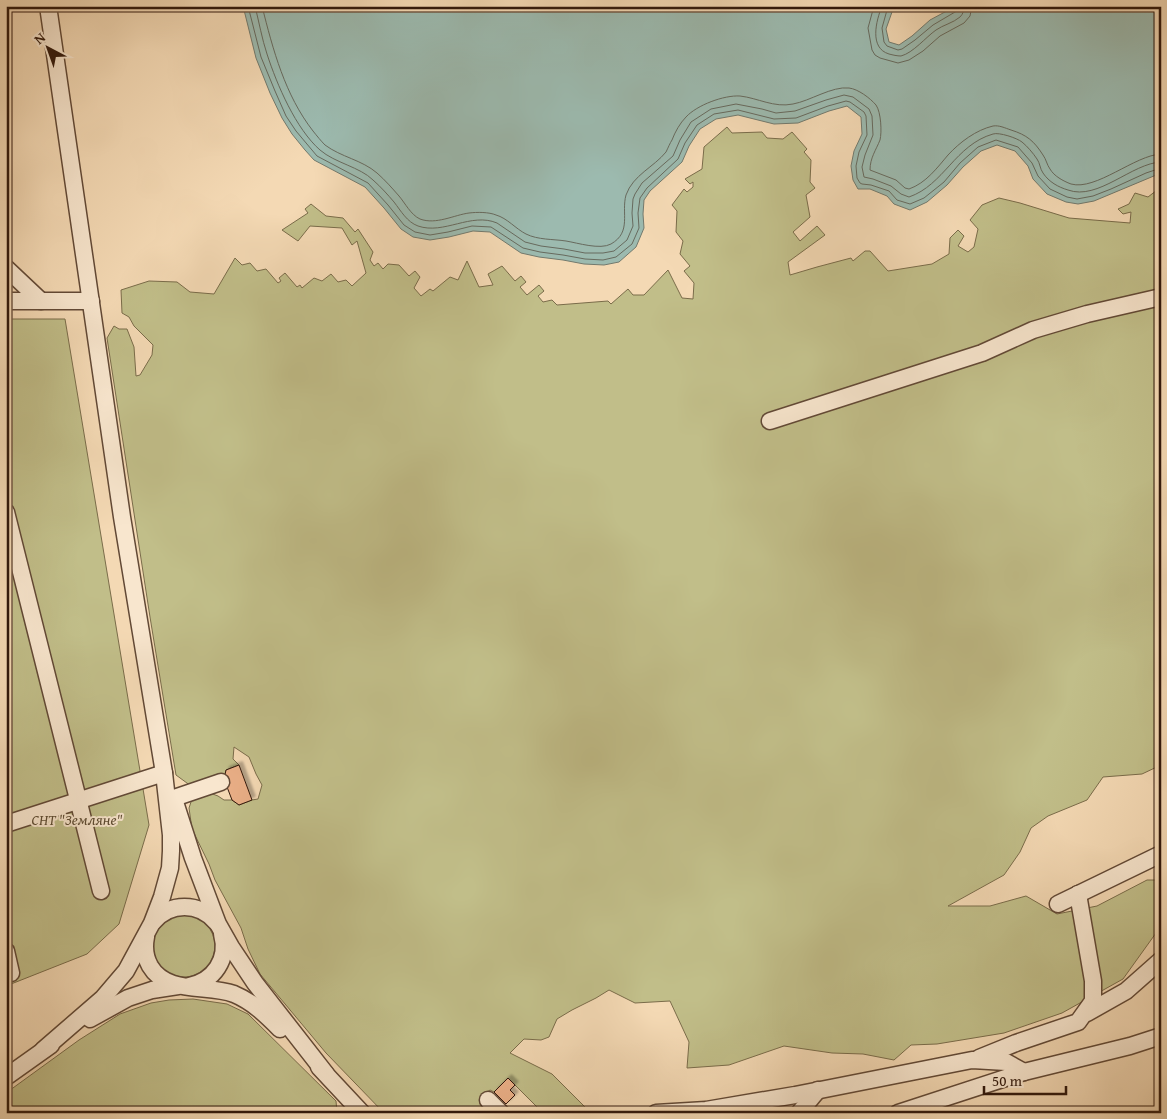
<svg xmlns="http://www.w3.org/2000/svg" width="1167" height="1119" viewBox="0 0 1167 1119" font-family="'Gentium Book Plus',serif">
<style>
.green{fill:#c1be89;stroke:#7a6c4a}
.water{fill:#9cbaaf;stroke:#727a6e}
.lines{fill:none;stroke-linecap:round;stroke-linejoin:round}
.shore{stroke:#676a5e;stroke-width:1}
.building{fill:#eaaf87;stroke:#32190c;filter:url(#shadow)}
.minor-casing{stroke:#624936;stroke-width:19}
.minor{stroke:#f8e6ce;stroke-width:16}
.labels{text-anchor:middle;stroke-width:4;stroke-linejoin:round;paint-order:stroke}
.park-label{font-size:15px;font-style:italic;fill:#5d4b32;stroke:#f8e6ce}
</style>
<defs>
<filter id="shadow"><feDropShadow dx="3.5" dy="-3.5" stdDeviation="1" flood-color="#0004"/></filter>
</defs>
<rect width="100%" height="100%" fill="#f4d9b4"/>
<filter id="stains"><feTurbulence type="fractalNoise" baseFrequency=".004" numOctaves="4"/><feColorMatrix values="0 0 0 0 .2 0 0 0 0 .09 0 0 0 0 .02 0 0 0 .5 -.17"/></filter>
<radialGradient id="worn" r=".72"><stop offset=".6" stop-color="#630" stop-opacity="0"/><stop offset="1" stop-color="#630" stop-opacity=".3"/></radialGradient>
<g class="green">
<path d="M727,127L732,133L762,132L767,138L783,139L792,132L807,149L804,152L811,160L810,182L815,188L806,195L810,217L793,232L800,241L817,226L825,235L788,262L790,275L817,267L851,258L853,261L865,251H870L888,271L932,264L949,254L950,238L958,230L964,236L958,246L968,252L974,247L978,229L970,220L982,205L999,198L1020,203L1069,218L1130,223L1131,212L1123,214L1118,209L1129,204L1135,193L1148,197L1161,187V765L1142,774L1103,777L1087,800L1048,816L1031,828L1020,852L1004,875L948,906H990L1026,896L1057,914L1097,906L1147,880H1161V922L1156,933L1123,979L1062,1013L1004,1033L937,1044L911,1045L894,1060L863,1054L832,1053L784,1046L729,1065L687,1068L689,1042L670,1001L635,1003L609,990L596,998L572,1010L557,1019L549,1037L541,1040L524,1039L510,1053L552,1074L591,1113H543L508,1078L494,1092L490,1090L482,1096L480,1103L491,1113H384L326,1053L260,974L248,949L241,928L215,880L209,864L192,829L189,808L193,796L210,793L218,796L224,800H232L239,805L252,800L258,799L262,785L256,774L249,757L234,747L233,759L239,765L226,770L224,779L191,786L176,775L150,617L107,338L114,326L119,329H127L134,347L136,376L140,375L152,355L153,345L134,326L129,317L122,313L121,290L149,281L177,282L190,292L214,294L235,258L242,265L250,263L257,271L266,269L278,283L281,281L279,278L285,273L297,287L300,285L302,288L314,278L322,281L331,274L338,282L346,280L352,286L366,273L357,241L352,245L342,228L310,226L298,241L282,230L308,213L305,209L311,204L326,216L343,218L355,232L358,229L373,252L370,260L374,266L378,263L383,269L388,264L399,265L409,276L415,271L420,277L414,288L421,296L430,289L433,291L450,277L458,280L467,261L479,287L493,285L488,274L502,266L515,281L521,276L526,282L520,287L527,295L539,285L544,291L538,296L543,302L552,300L557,305L608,301L611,304L628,289L633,295H644L668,270L682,298L693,299L694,283L684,271L690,266L680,254L683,241L676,232L677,211L672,205L684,189L687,192L693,187V182L690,184L685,179L702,169L704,147Z"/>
<path d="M6,319H65L149,825L119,924L87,954L6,986Z"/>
<circle cx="184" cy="946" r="31"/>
<path d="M193,999L227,1004L248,1014L336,1101L337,1113H6V1093L79,1040L120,1014L151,1003L169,1000Z"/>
</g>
<path class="water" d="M243,6H896L892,12L886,29L889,42L899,45L912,36L930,20L956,6H1161V173L1094,201L1078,204L1066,202L1047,194L1033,179L1028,166L1015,151L997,145L981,151L963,167L947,185L927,202L910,210L894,204L887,196L870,189H858L853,180L851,166L854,151L862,134L861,117L847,106L829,111L798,123L774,124L738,115L716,119L700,129L689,146L682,162L650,191L644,200L643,214L644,228L636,247L619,262L604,265L584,264L563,260L539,257L521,253L490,232L473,231L449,237L430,240L413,237L401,229L384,208L365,187L314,160L305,150L292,134L282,118L270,93L256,58Z"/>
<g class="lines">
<g class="shore">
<path d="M248,6L261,57L275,91L286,116L296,131L317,156L368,183L388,205L404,225L415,232L430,235L448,232L472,226L491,227L523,248L540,252L563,255L585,259L603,260L616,257L632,244L639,228L638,213L640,198L647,188L678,159L685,143L697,125L714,114L738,110L774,119L796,118L828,106L846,101L850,102L864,112L866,116L867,135L859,152L856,166L857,178L860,183L862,184L871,185L889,191L897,200L910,204L924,198L944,182L960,163L978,147L996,140L1018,147L1032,163L1038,176L1050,189L1067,197L1077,199L1093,196L1111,189L1146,173L1161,168"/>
<path d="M255,6C259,22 262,39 267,54C277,85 296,129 320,150C335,163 360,167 373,180C381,187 388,195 394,202C401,211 407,222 418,226C444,235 471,212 497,223L525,242L541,246L564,249L585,253H603L614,251L627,240L633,226L632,213L633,199L635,194L642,183L673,156L680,140L691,122L711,109L736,104L762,109L776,113L795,111L826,100L844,95L853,97L869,109L872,116L873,135L865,155L862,167L864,177L873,179L891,186L901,194L909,197C944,185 955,145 993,134C999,132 1017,138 1022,142C1027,146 1033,153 1037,159C1040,163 1040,169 1043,173C1049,182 1058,187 1068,190C1098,201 1132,163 1161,162"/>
<path d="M262,6C273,50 285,95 313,131C317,136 321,141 325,145C341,157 362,160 377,173C385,180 392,188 399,196C405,203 411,215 420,219C436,225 454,215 469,213C477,212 489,212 496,215C507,218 516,229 526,234C538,240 553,239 566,241C578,243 600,250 611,244C632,232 621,213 626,195C633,175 654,167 666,152C668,148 670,143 672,140C675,132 680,123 686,117C697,105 724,95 740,96C758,98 774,108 793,104C810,101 832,86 849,88C858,89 870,98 876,105C881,112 882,132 880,140C876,150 870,158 870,170L896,180L905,188L909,189C926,183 937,168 948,155C960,142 976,130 993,126C999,125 1005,128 1011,130C1027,135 1034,141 1043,155C1046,159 1047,165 1050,169C1054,176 1063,181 1071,184C1096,191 1135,155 1161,154"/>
<path d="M874,6L868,28L872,50L875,55L880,58L898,63L909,60L923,51L940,36L964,23L970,16L972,6"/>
<path d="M882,6C876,21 869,48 889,54C893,55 897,56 901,56C913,53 926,37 936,30C943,25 953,23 960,17C963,14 964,11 964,6"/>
<path d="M889,6L887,10L882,28L884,42L887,46L898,50L902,49L915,40L933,25L955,12L958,10V6"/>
</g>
</g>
<g class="building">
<path d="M239,765L252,800L239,805L232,800L224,779L226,770Z"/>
<path d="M508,1078L515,1085L510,1090L515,1095L506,1104L494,1092Z"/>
</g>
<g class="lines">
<g class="minor-casing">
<g id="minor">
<path d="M6,268L41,301"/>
<path d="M6,301H91"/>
<path d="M770,421L982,353L1033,330L1087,314L1161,297"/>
<path d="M6,512L101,891"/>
<path d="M174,798L221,782"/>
<path d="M174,799L193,858L218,924L231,947L255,983L326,1074"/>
<path d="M6,824L164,773"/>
<path d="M1058,904L1161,854"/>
<path d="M153,922C170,902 199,902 216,922"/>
<path d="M146,937C144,947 145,957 150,966C167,995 207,984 234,994C253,1002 266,1015 280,1029"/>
<path d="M6,951L11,973"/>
<path d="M189,986C214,981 229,959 222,934"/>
<path d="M1087,1013L1126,991L1161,960"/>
<path d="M90,1019L128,998L152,990L178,986"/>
<path d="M43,1050L103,998L126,971L152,923L162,897L170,868L171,851V835L164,773L122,517L48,6"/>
<path d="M979,1058L1016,1043L1078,1022L1093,1001V981L1078,894"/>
<path d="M319,1067L362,1113"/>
<path d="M6,1077L51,1045"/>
<path d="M488,1100L501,1113"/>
<path d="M656,1113L706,1110L795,1095L972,1060L1006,1062L1024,1072"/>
<path d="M799,1113L818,1090"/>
<path d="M898,1113L1024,1072L1130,1046L1161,1036"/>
</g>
</g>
<use href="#minor" class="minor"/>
</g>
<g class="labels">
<g class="park-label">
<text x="77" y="825">СНТ "Земляне"</text>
</g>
</g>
<rect width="1167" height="1119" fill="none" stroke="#f4d9b4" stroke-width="25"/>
<rect x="8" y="8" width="1152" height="1104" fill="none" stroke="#32190c" stroke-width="2.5"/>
<rect x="12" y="12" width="1142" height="1094" fill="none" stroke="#32190c"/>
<g transform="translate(48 48) rotate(319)" stroke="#f8e6ce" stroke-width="4" paint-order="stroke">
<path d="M0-4L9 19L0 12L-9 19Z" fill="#32190c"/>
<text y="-8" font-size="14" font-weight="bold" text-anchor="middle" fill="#32190c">N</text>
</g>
<path d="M984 1086v8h82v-8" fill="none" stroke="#32190c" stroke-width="2.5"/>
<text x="992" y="1086" font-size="15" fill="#32190c" stroke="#f8e6ce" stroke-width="4" paint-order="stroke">50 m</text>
<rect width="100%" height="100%" filter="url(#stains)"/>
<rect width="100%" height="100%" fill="url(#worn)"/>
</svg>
